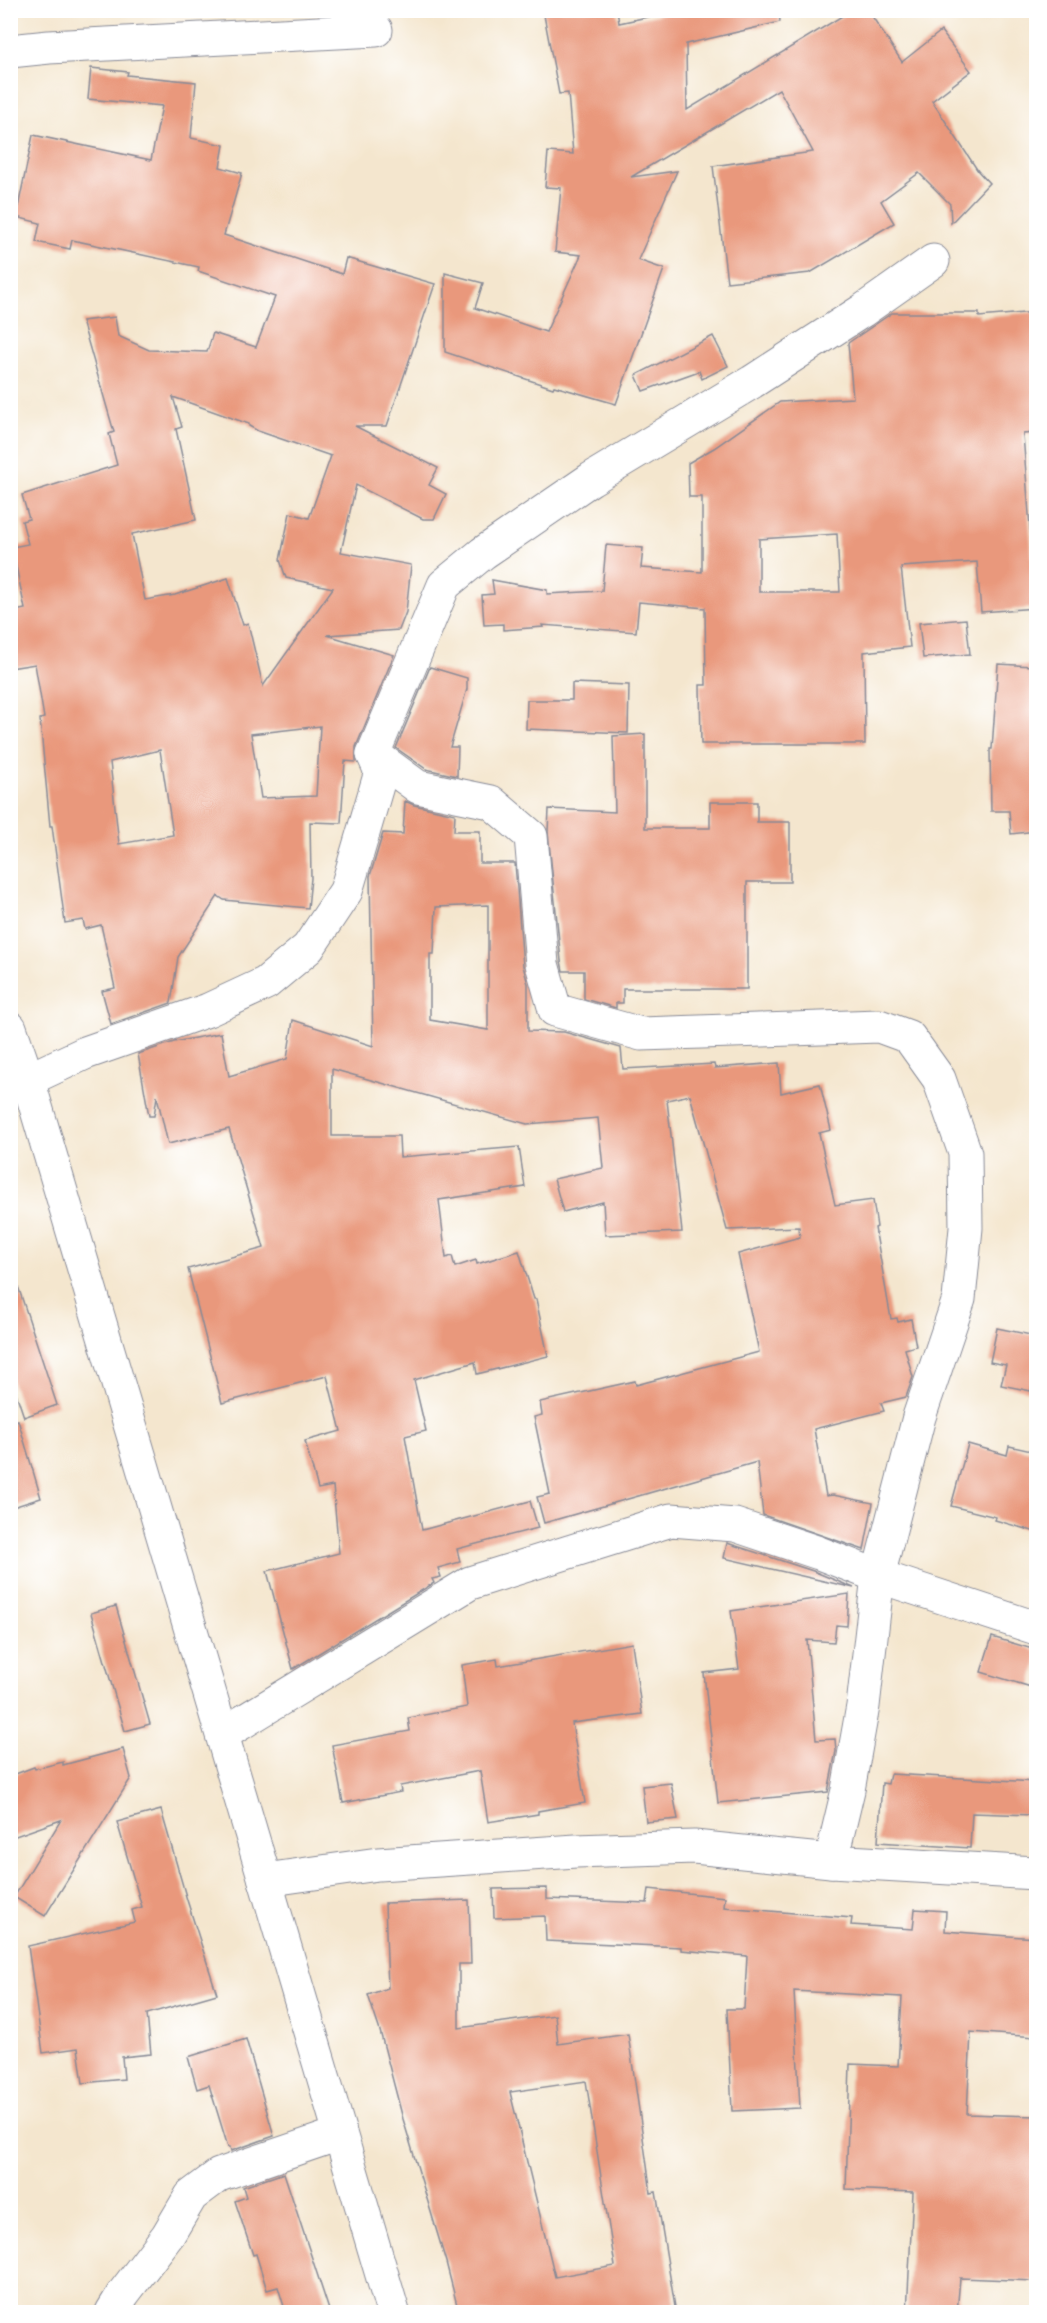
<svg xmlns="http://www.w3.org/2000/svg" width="1047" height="2323" viewBox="0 0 1047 2323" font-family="Pangolin,sans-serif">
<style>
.building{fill:#e9987c;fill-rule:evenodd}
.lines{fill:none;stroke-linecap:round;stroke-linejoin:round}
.minor-casing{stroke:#888a96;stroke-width:35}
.secondary-casing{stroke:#888a96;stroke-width:35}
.minor{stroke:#fff;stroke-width:33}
.secondary{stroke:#fff;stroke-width:33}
</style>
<rect width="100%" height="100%" fill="#fff"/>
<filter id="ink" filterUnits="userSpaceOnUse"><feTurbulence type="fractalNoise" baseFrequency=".0167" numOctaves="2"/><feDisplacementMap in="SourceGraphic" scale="12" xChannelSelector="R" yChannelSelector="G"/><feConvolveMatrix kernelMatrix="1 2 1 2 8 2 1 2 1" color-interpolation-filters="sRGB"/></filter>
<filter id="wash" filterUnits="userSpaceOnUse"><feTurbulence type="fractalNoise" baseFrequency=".008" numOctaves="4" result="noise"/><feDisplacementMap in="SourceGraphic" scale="24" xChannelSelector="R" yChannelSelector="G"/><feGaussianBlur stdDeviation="1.35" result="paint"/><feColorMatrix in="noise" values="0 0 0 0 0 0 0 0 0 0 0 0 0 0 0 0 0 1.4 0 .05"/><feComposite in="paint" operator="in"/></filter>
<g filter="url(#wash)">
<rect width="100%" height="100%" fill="#f4e6ce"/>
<g id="blocks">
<g class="building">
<path d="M543,10H617L619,23L680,10H779L780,22L686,44L687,110L852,10H868L902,62L941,31L971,71L932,101L978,171L989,183L951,223L950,204L919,173L881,201L894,223L810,273L727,282L713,166L813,152L779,89L631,177L677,171L638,260L664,269L616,404L554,386L553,388L445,352V273L483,283L475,308L546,332L581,255L555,252L561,188L545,187L548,152L573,154L568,93L559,94Z"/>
<path d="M91,68L128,72L127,75L196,82L191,138L224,145L220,167L242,173L224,235L342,274L346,258L435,284L387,426H355L438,468L429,485L446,494L434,519H423L356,485L341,552L411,565L406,612L399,630L327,635L394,655L356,747V762L345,761L341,823L310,822L311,878L308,908L224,900L218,896L178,957L171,1003L111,1024L102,991L115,988L101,925L85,929L83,920L65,923L52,826H50L40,719L44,718L35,664L10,668V612L25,609L12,547L28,544L22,521L29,519L22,495L117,465L109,434L114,432L82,321L115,317L118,336L149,350L207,352L213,333L256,347L275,297L198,271L199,267L72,240L70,249L36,242L40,223L16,217L33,135L151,160L162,106L88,99ZM173,397L249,424V426L258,431L331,456L309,518L290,513L280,560L286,578L333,588L263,686L248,623L243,625L228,578L175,595L145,600L132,534L196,520L176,429L182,427ZM320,726L316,796L261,798L251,734ZM160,750L173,835L119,844L110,762Z"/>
<path d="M1036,312V433L1023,434L1036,608L981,612L977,562L901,567L910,647L864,652L865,744H701L700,685H706L705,608L639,602L636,632L542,625L543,627L503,630V624L484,625L482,595L494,594L492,580L547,590V594L602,591L606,545L643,548L641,568L702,572V497H689L688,463L714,448L780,402L853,398L848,343L892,313H979V317ZM837,534L840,592H759V539Z"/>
<path d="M713,336L728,366L702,379L699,371L643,391L636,375Z"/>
<path d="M966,619L970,654L923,658L919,623Z"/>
<path d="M998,664L1033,666V671H1036V831L1011,834L1009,811H991L990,749H992Z"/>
<path d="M430,667L467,678V689L450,747H458L457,776L426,769L396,748Z"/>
<path d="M572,683L629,685L628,733L526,729L527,700H572Z"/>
<path d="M645,734V828H710V802H757V822H790V882H747V989H623V1003H616V1008L584,999V971H563L561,961L548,832L549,809L615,812L613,736Z"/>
<path d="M405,801L414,805L455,814L454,831H480V863H515L523,966L528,984V1031L564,1032L621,1048L623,1069L714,1064L715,1068L779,1063L781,1093L820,1084L831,1130L819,1133L835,1205L873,1200L877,1227L875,1228L891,1319L897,1318L898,1322L911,1319L916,1346L905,1349L913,1377L906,1397L881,1403L884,1411L814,1429L826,1496L833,1495L873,1503L864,1550L763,1515L757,1462L544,1523L537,1497L550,1494L534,1417L542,1415L540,1402L635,1381L636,1385L759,1352L738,1254L800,1237L799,1227L727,1230L690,1095L667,1100L682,1232L605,1235L603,1202L563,1212L554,1179L603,1168L598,1118L527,1124L332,1069V1136H399L400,1157L519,1147L525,1187L439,1200L446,1258L452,1256L455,1267L476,1260L477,1264L519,1251L534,1299H536L548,1356L477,1374L475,1362L414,1380L426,1431L405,1436L422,1530L530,1501L538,1528L457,1549L460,1562L438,1568L441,1577L432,1579L434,1583L293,1669L267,1571L339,1553L333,1486L318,1489L305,1441L341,1431L327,1376L222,1403L188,1269L264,1248L229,1129L168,1144L157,1096L154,1116H149L138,1054L174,1042L221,1033L229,1076L287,1059L293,1020L373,1046L370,876L383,833L403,834ZM488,905V1030L430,1020V954H434L436,907Z"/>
<path d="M16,1280L57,1405L24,1417L10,1375V1281Z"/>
<path d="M997,1328L1036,1336V1363L1031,1391L1001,1385L1006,1365L990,1362Z"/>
<path d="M18,1420L41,1498L10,1508V1422Z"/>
<path d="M968,1444L1007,1455L1009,1446L1036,1452V1532L995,1520L996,1517L951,1506Z"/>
<path d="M727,1543L813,1571L854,1588L724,1558Z"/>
<path d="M849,1594L847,1626L836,1625L834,1642L807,1640L816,1740L835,1739L836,1751L828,1792L718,1803L704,1673L739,1669L731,1611Z"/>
<path d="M116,1606L150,1724L125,1731L91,1613Z"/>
<path d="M992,1637L1036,1650V1664L1031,1687L981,1672Z"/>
<path d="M632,1643L642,1714L572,1723L585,1803L538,1811V1814L488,1822L480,1771L400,1786L401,1792L343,1803L332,1745L410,1731L408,1718L467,1707L462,1665L497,1659L498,1666Z"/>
<path d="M123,1749L131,1778L45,1916L14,1897L61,1820L10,1838V1776L34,1767L35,1769L63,1762V1765Z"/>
<path d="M890,1774L1036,1782V1815L972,1813L970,1848L878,1842L882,1783L888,1784Z"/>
<path d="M671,1783L678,1819L646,1822L642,1786Z"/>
<path d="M161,1810L187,1900L217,1994L147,2014L151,2054L122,2057L124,2079L83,2083L78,2048L43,2053L28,1946L135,1922L132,1910L142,1907L117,1822Z"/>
<path d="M547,1888V1899L647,1903L649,1889L725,1897L724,1907L852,1918L851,1925L913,1929L915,1909L946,1911L945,1931L1036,1938V2037L971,2032L967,2114L1036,2116V2281L960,2278L957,2313H907L913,2192L846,2189L850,2064L898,2066L902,1997L794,1991L800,2108L732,2111L727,2009H744L747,1956L681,1950V1947L546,1941L545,1916L494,1918L493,1889Z"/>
<path d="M469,1900L471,1964H459V2028L555,2015L558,2044L628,2034L651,2193L656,2192L676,2313H459L446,2262L403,2119L380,2031L368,1995L388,1988L385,1903ZM586,2081L615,2266L555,2277L510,2092Z"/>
<path d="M246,2039L274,2136L231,2151L230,2147H228L209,2085L197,2089L188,2057Z"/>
<path d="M284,2173L330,2313H286L278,2287L267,2290L256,2254L253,2255L235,2201L246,2197L243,2187Z"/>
</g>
</g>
</g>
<g filter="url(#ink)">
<use href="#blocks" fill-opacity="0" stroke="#888a96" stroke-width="1.5"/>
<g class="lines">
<g class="minor-casing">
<g id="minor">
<path d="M10,51L49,47L376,30"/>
<path d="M373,754L418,787L491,802L531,836L542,964L555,1010L641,1034L879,1026L909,1037L939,1079L965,1153L966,1228L959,1299L919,1417L878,1576L863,1706L848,1790L831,1861"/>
<path d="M10,1088L85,1053L208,1010L266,983L308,948L346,891L381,772L373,754L444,585L483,553L591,479L752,382L862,311L933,261"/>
<path d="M223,1734L470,1583L671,1520L735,1525L819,1553L878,1576L1036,1628"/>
<path d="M265,1880L378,1864L576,1851L694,1847L831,1861L1036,1873"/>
<path d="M112,2312L123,2294L168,2235L191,2196L219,2175L339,2134"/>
</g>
</g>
<g class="secondary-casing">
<path id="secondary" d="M10,1028L28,1080L393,2312"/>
</g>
<use href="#minor" class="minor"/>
<use href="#secondary" class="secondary"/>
</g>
</g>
<rect width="1047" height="2323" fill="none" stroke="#fff" stroke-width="36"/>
</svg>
